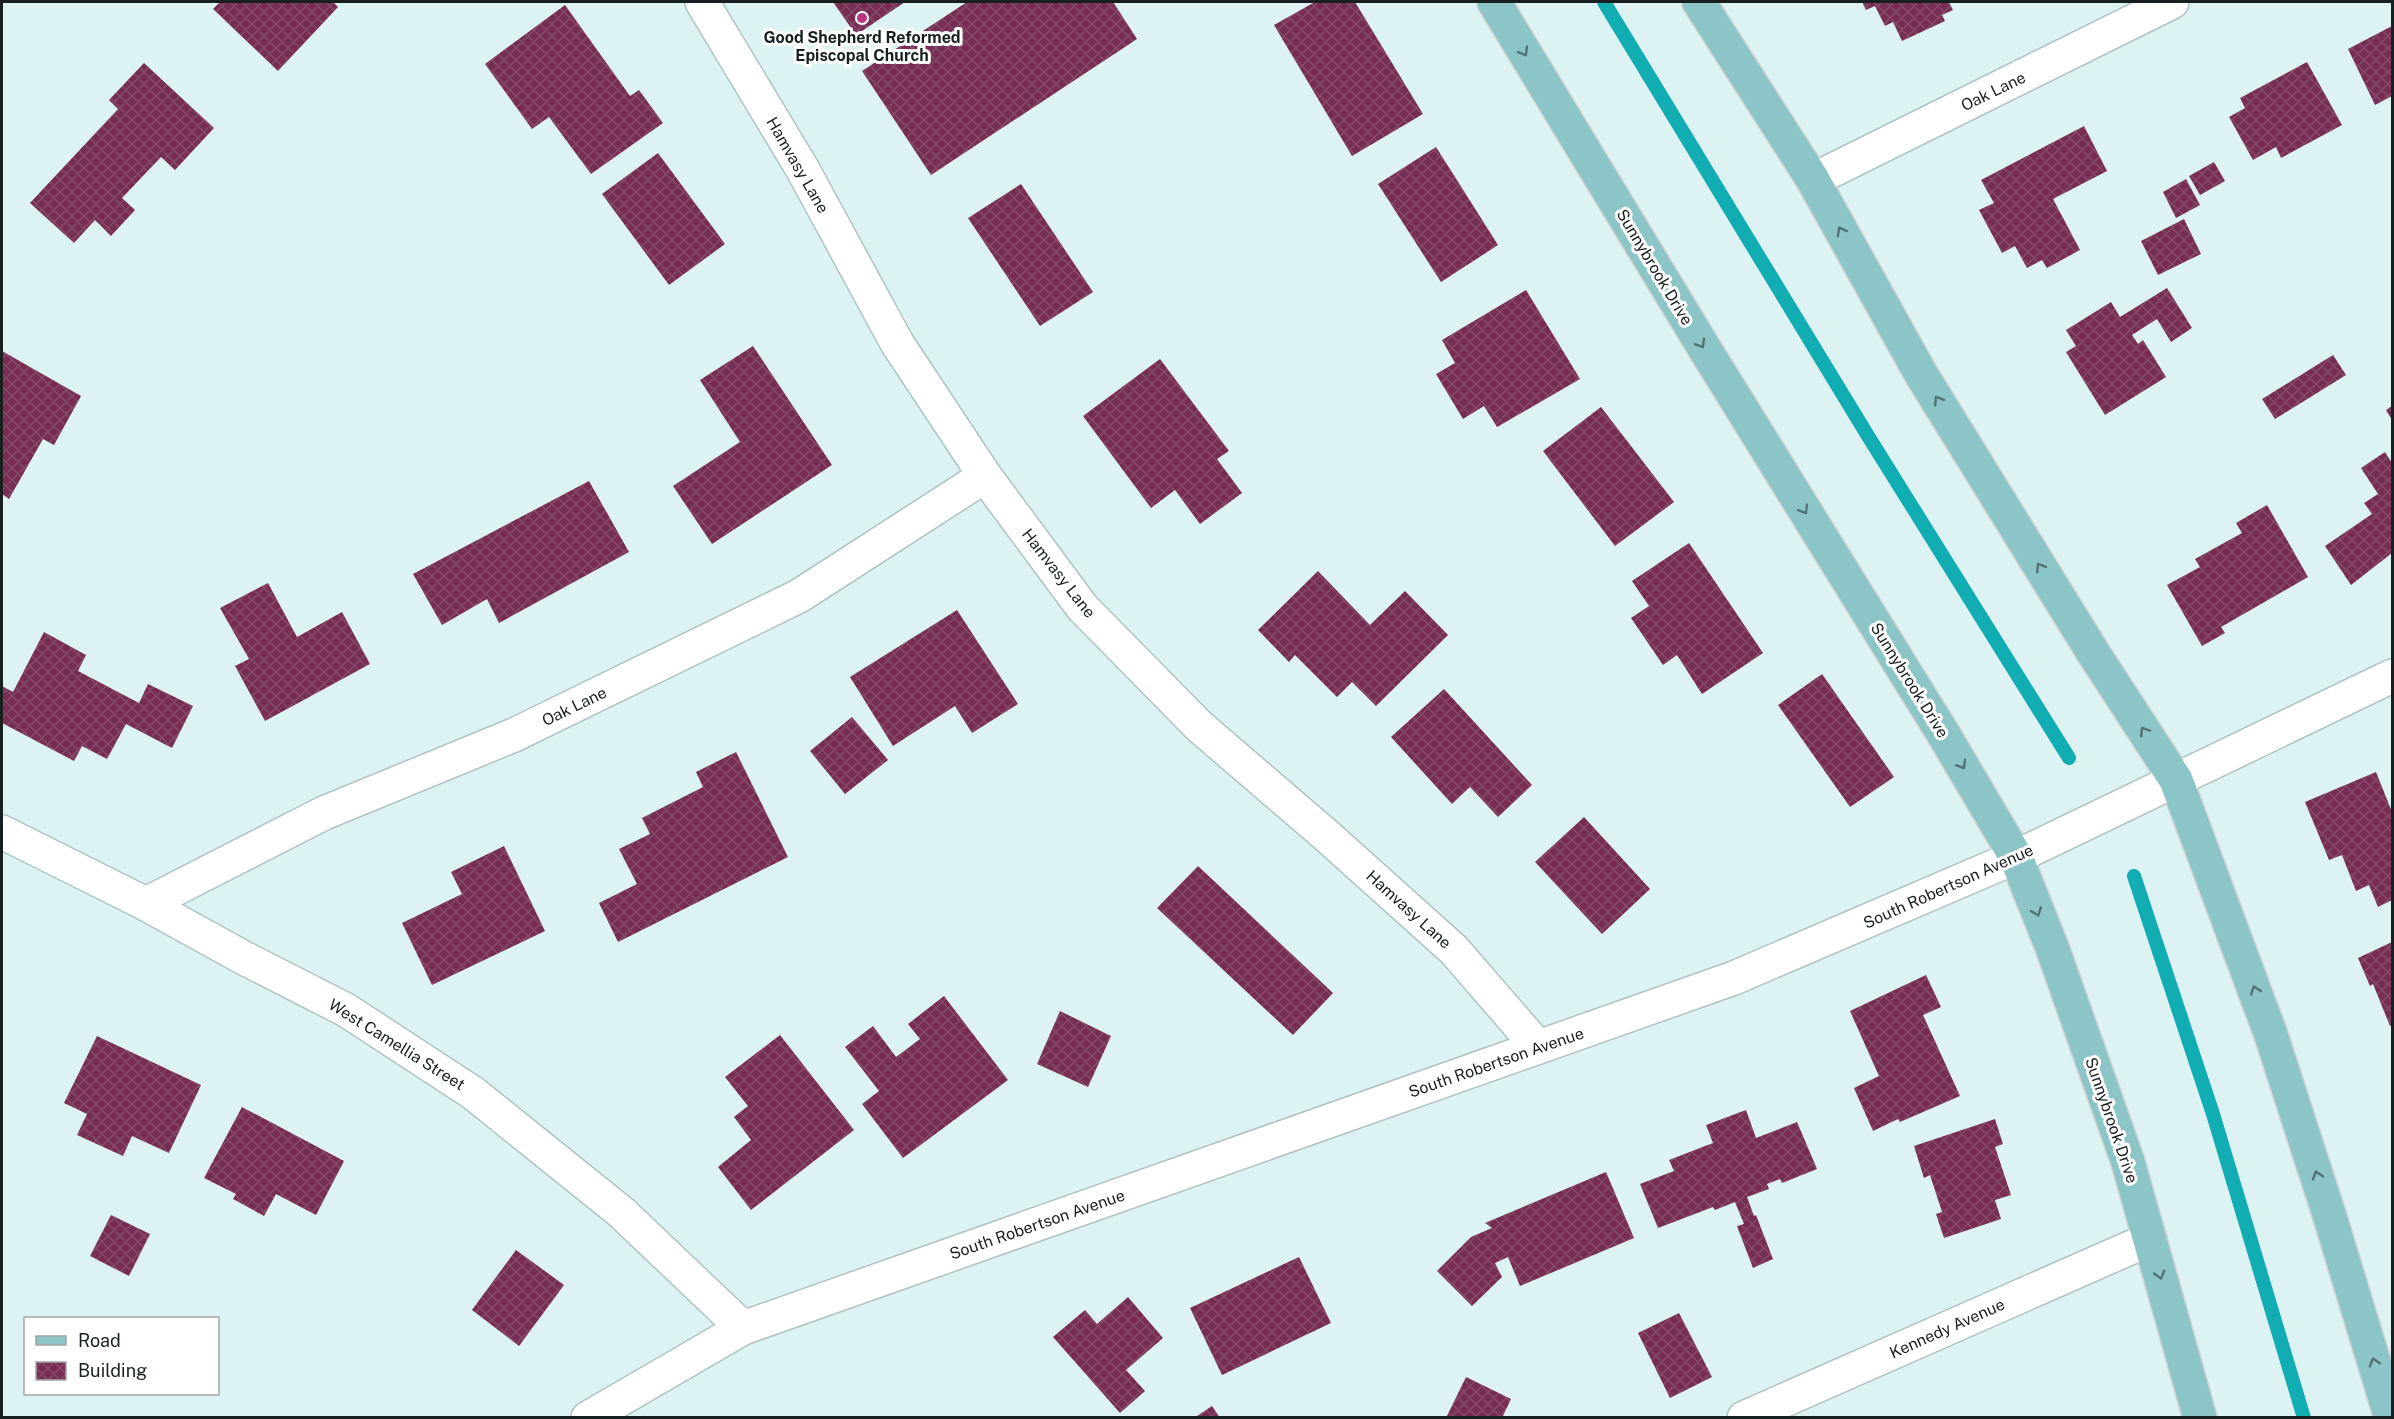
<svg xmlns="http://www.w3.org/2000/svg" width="2394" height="1419" viewBox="0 0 2394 1419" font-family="'Public Sans',sans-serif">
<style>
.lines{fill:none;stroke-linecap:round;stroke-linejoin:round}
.stream{stroke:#12adb3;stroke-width:14}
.building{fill:url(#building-cross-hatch)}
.minor-casing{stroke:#afc3c3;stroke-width:36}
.major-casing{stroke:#d1d2d2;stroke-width:36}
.minor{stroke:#fff;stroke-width:33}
.major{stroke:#8bc5c7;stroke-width:33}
.oneway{stroke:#527274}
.poi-dot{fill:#b7347c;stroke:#fff;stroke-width:2}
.labels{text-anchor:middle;stroke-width:6;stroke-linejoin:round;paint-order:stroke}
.poi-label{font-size:16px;font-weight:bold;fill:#181f20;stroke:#fff}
.street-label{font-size:16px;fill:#181f20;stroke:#fff}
</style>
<defs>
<pattern id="building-cross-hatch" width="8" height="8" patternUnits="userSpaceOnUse" patternTransform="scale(1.5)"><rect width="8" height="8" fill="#782d54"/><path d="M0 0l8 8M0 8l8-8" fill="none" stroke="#854a69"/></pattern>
</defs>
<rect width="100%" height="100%" fill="#ddf2f3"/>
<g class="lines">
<g class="stream">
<path d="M1604,2L1868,436L2069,758"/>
<path d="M2134,876L2213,1114L2304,1418"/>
</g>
</g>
<g class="building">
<path d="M220,2H333L338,7L278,71L213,9Z"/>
<path d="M833,2H905L856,35Z"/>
<path d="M967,2H1113L1137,39L931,175L862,71Z"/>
<path d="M1315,2H1355L1423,114L1352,156L1274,25Z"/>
<path d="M1862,2H1949L1953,10L1942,15L1945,21L1902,41L1893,22L1885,26L1875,6L1866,10Z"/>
<path d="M565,5L630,96L639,90L663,123L591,174L549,117L532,129L485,64Z"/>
<path d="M2392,26V96L2375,105L2348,49Z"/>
<path d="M2307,62L2342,125L2281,158L2276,147L2253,160L2229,117L2245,108L2240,98Z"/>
<path d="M144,63L214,128L175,170L161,157L122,198L135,210L111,236L95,220L74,243L30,203L118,109L109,100Z"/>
<path d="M2084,126L2107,171L2053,199L2080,250L2047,268L2042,260L2027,268L2015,246L2002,253L1979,210L1994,203L1981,180Z"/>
<path d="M1436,147L1498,245L1441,282L1378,184Z"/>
<path d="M658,153L725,244L669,285L602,194Z"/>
<path d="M2214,162L2225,181L2200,195L2189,176Z"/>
<path d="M2186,179L2200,205L2176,218L2163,192Z"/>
<path d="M1021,184L1093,292L1040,326L968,218Z"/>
<path d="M2184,219L2201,254L2158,275L2141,241Z"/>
<path d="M2167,288L2192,328L2171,342L2157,319L2132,335L2138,344L2143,340L2166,377L2105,415L2066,352L2076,346L2066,330L2111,302L2120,317Z"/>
<path d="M1526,290L1580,379L1497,427L1484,406L1463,419L1436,374L1455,363L1442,340Z"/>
<path d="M753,346L832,465L712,544L673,486L740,442L700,380Z"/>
<path d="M2,351L81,396L54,445L43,439L9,499L2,494Z"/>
<path d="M2333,355L2346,375L2275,419L2262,399Z"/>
<path d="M1160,359L1229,451L1217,459L1242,493L1200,524L1175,490L1151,508L1083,416Z"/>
<path d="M2392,406V420L2386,410Z"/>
<path d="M1601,407L1674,502L1615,546L1543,451Z"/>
<path d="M2385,452L2392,463V553L2351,585L2325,546L2372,514L2364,503L2378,494L2361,468Z"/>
<path d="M589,481L629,552L499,623L487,599L442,625L413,574Z"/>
<path d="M2267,505L2308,577L2221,627L2225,633L2202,646L2167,585L2200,567L2195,559L2242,533L2236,523Z"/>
<path d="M1689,543L1763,653L1702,694L1677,655L1663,665L1631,618L1649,606L1632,581Z"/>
<path d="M1318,571L1370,625L1405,591L1448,635L1376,706L1352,682L1337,697L1295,655L1289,662L1258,630Z"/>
<path d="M268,583L297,637L342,612L370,664L265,721L235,666L249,659L220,608Z"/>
<path d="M957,610L1018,704L972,733L955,706L893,746L850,677Z"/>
<path d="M44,632L86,655L78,671L139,703L148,684L193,706L172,748L126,724L107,759L82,746L74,761L2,723V686L13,692Z"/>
<path d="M1822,674L1894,777L1850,807L1778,705Z"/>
<path d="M1444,689L1532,785L1498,817L1470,787L1452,804L1391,737Z"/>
<path d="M852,717L888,760L845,794L810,751Z"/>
<path d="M736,752L788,857L618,942L599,903L637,884L619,849L650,834L642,818L703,787L696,772Z"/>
<path d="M2376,772L2392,812V900L2378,907L2369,885L2356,891L2342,855L2329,860L2305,802Z"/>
<path d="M1584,817L1650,889L1602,934L1535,862Z"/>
<path d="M504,846L545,931L432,985L402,923L462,894L451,872Z"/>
<path d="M1198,866L1333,993L1293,1035L1157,908Z"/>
<path d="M2392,942V1025L2390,1026L2373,984L2370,986L2358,958Z"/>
<path d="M1926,975L1941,1007L1923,1015L1960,1096L1900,1122L1898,1119L1873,1131L1854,1088L1879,1076L1850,1011Z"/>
<path d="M944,996L1008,1080L903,1158L862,1104L879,1091L845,1047L873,1026L896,1057L920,1039L908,1024Z"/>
<path d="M1060,1011L1111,1036L1088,1087L1037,1064Z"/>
<path d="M780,1035L854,1130L751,1210L718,1167L751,1140L734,1117L748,1106L725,1077Z"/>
<path d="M97,1036L201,1085L169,1153L132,1136L123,1156L77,1135L87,1114L64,1103Z"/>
<path d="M242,1107L344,1161L316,1215L276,1194L264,1216L233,1199L236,1194L204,1178Z"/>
<path d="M1746,1110L1756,1138L1797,1122L1817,1169L1782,1183L1780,1179L1767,1184L1769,1189L1747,1197L1754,1216L1756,1215L1773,1259L1753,1268L1737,1226L1744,1224L1735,1202L1715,1210L1713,1207L1658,1228L1640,1184L1674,1171L1669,1160L1713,1143L1706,1125Z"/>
<path d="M1995,1119L2003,1144L1995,1147L2011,1195L1995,1200L2001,1219L1944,1238L1936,1214L1942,1212L1930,1175L1924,1178L1914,1146Z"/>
<path d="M1606,1172L1634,1238L1520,1286L1508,1257L1495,1263L1502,1277L1472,1306L1437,1271L1471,1237L1492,1228L1485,1223Z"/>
<path d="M111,1215L150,1234L129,1276L90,1256Z"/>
<path d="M516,1250L564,1285L519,1346L472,1310Z"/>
<path d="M1299,1257L1331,1323L1222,1375L1190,1308Z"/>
<path d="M1128,1297L1163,1338L1126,1370L1145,1391L1120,1413L1053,1337L1085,1310L1097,1324Z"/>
<path d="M1679,1313L1712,1377L1670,1398L1638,1333Z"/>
<path d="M1466,1377L1511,1399L1502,1418H1446Z"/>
<path d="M1212,1406L1220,1418H1194Z"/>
</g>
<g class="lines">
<g class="minor-casing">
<g id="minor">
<path d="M702,2L803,170L897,343L985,476L1082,607L1199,726L1327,836L1454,950L1538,1047"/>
<path d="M1813,180L2172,2"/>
<path d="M2,832L146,904L244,958L346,1010L473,1093L621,1212L743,1328"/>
<path d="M146,904L324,813L514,735L799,596L985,476"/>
<path d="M588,1418L743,1328L1734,978L2016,857L2392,676"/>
<path d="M1744,1418L2150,1239"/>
</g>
</g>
<g class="major-casing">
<g id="major">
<path d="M1494,2L1706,351L1944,735L2016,857L2053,950L2128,1162L2200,1418"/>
<path d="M1699,2L1813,180L1921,374L2094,654L2176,780L2271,1035L2329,1214L2391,1418"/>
</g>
</g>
<use href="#minor" class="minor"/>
<use href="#major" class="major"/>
</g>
<defs><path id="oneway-chevron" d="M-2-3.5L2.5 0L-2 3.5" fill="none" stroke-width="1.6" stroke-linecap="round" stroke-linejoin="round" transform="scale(1.5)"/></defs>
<g class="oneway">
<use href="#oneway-chevron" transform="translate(1524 52) rotate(59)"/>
<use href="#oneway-chevron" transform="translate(1841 231) rotate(-119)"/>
<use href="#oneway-chevron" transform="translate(1701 344) rotate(59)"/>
<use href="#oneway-chevron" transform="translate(1938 400) rotate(-122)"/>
<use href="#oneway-chevron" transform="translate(1804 510) rotate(58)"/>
<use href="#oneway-chevron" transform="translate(2040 567) rotate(-122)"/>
<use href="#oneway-chevron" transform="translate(2144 731) rotate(-123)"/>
<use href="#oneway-chevron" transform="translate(1962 765) rotate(59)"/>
<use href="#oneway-chevron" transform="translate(2037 912) rotate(69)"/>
<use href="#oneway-chevron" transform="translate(2255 990) rotate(-110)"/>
<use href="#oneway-chevron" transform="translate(2317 1175) rotate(-108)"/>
<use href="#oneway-chevron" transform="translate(2160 1275) rotate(74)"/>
<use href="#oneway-chevron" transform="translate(2374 1362) rotate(-107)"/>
</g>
<circle class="poi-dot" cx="862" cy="18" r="6"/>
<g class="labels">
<g class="poi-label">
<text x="862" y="43">Good Shepherd Reformed<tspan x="862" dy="18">Episcopal Church</tspan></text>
</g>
<g class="street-label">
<text transform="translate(1993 91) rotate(-26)" y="6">Oak Lane</text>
<text transform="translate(798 165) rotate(60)" y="6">Hamvasy Lane</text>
<text transform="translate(1655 267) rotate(59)" y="6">Sunnybrook Drive</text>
<text transform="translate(1059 573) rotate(52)" y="6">Hamvasy Lane</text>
<text transform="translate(1910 680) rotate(58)" y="6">Sunnybrook Drive</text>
<text transform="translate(574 706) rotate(-26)" y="6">Oak Lane</text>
<text transform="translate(1948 886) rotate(-24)" y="6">South Robertson Avenue</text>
<text transform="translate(1409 909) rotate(42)" y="6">Hamvasy Lane</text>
<text transform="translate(397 1044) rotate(32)" y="6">West Camellia Street</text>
<text transform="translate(1496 1062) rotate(-19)" y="6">South Robertson Avenue</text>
<text transform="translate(2112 1120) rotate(71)" y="6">Sunnybrook Drive</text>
<text transform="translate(1037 1224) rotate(-19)" y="6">South Robertson Avenue</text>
<text transform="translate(1947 1328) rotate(-24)" y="6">Kennedy Avenue</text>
</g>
</g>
<rect width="2394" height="1419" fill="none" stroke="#181f20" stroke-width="6"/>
<rect x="24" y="1317" width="195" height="78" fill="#ffffff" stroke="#a3a5a6" stroke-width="1.5"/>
<rect x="36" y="1336" width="30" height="9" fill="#8bc5c7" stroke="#a3a5a6" stroke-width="1.5"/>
<text x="78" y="1347" font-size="18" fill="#181f20">Road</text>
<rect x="36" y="1362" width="30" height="18" fill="url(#building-cross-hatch)" stroke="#a3a5a6" stroke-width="1.5"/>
<text x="78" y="1377" font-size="18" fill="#181f20">Building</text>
</svg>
